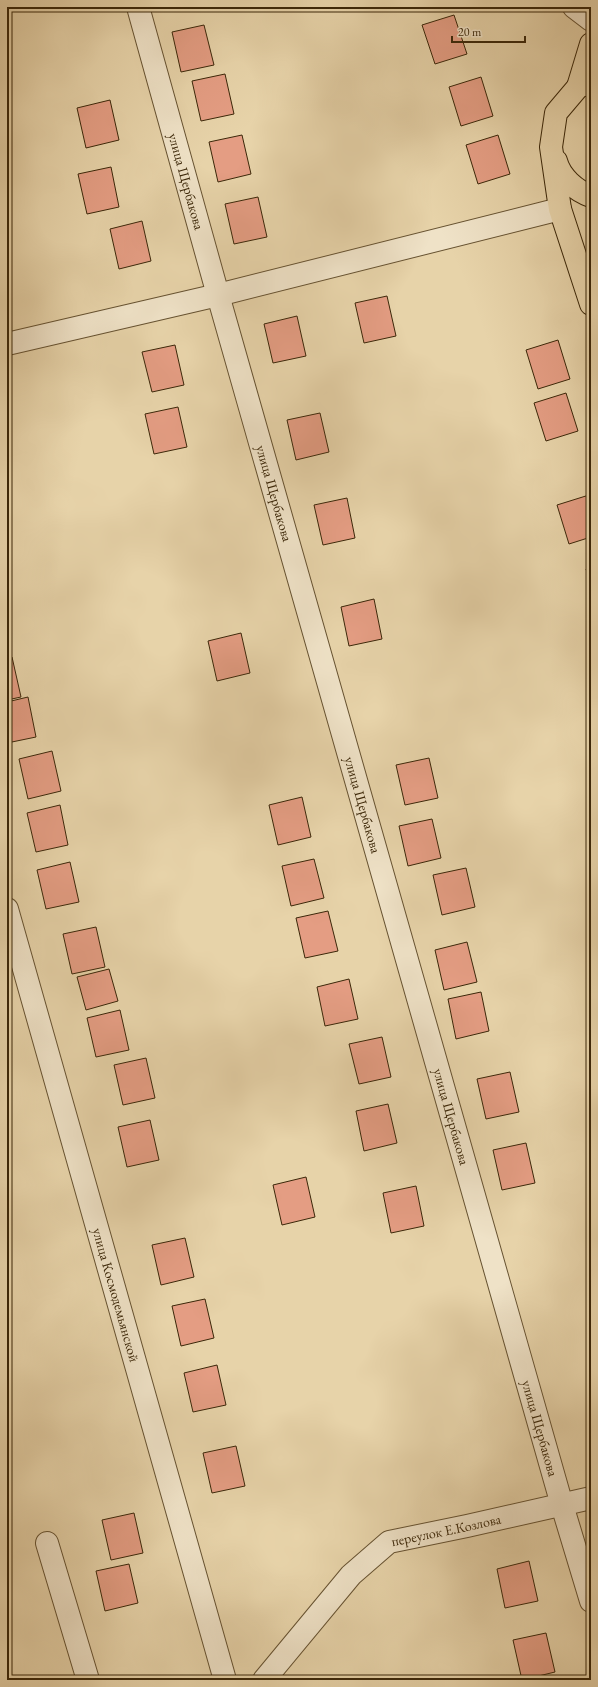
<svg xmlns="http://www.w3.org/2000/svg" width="598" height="1687" viewBox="0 0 598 1687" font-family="'EB Garamond',serif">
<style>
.building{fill:#e49d83;stroke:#3b2709}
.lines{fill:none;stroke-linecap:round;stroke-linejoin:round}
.minor-casing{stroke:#665231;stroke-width:24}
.major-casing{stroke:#3b2709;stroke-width:24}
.minor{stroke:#efe2c7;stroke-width:22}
.major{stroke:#e7d3a9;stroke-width:22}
.labels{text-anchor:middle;stroke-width:3;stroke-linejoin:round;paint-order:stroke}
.street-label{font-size:14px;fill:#3b2709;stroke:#efe2c7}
</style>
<rect width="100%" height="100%" fill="#e7d3a9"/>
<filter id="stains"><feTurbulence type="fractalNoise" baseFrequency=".005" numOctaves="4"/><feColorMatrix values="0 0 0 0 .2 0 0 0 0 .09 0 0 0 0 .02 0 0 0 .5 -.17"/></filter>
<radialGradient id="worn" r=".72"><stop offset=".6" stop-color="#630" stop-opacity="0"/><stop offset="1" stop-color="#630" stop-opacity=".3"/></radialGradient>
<g class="building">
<path d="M454,15L467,54L435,64L422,25Z"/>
<path d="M204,25L214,65L181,72L172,32Z"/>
<path d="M225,74L234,114L201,121L192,81Z"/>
<path d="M481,77L493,116L461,126L449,87Z"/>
<path d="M110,100L119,140L86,148L77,108Z"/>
<path d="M242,135L251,174L218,182L209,142Z"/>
<path d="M498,135L510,174L478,184L466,145Z"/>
<path d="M111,167L119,207L87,214L78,174Z"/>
<path d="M258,197L267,237L234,244L225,204Z"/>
<path d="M142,221L151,261L119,269L110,229Z"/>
<path d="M387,296L396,336L364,343L355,303Z"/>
<path d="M297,316L306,356L273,363L264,324Z"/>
<path d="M558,340L570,379L538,389L526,350Z"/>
<path d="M175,345L184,385L152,392L142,352Z"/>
<path d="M566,393L578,431L546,441L534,403Z"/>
<path d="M178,407L187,447L154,454L145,414Z"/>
<path d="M320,413L329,452L296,460L287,420Z"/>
<path d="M589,495L591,500V537L569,544L557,505Z"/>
<path d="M347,498L355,538L323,545L314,505Z"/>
<path d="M591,567V585L586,569Z"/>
<path d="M374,599L382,639L349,646L341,607Z"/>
<path d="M241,633L250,673L217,681L208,641Z"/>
<path d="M12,657L21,697L7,700V658Z"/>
<path d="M28,697L36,737L7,743V702Z"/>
<path d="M52,751L61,791L28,799L19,759Z"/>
<path d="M429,758L438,798L405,805L396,765Z"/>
<path d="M302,797L311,837L278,845L269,805Z"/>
<path d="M60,805L68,845L36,852L27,813Z"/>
<path d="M432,819L441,858L408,866L399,826Z"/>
<path d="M314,859L324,898L291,906L282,866Z"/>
<path d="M70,862L79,902L46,909L37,870Z"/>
<path d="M466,868L475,907L442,915L433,875Z"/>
<path d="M328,911L338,951L305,958L296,918Z"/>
<path d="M96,927L105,967L72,974L63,934Z"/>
<path d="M467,942L477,982L444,990L435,950Z"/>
<path d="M109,969L118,1001L86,1010L77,977Z"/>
<path d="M349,979L358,1019L325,1026L317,987Z"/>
<path d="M481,992L489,1031L456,1039L448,999Z"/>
<path d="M120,1010L129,1050L96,1057L87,1018Z"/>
<path d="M382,1037L391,1077L359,1084L349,1044Z"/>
<path d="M146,1058L155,1098L123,1105L114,1065Z"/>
<path d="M510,1072L519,1112L486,1119L477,1079Z"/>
<path d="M388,1104L397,1143L364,1151L356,1111Z"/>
<path d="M150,1120L159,1160L127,1167L118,1127Z"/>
<path d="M526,1143L535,1183L502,1190L493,1150Z"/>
<path d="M306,1177L315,1217L282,1225L273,1185Z"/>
<path d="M416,1186L424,1226L391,1233L383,1193Z"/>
<path d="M185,1238L194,1277L161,1285L152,1245Z"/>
<path d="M205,1299L214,1338L181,1346L172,1306Z"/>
<path d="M217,1365L226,1405L193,1412L184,1373Z"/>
<path d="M236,1446L245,1486L212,1493L203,1453Z"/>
<path d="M134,1513L143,1553L111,1560L102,1520Z"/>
<path d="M529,1561L538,1601L505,1608L497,1569Z"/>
<path d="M129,1564L138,1603L105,1611L96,1571Z"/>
<path d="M546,1633L555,1672L522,1680L513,1640Z"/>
</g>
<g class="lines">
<g class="minor-casing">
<g id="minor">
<path id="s1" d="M138,7L218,295L562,1505L591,1601"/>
<path d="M574,7L591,20"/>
<path d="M7,344L218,295L560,209"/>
<path id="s2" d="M7,909L225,1680"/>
<path d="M47,1543L88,1680"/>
<path id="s3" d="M264,1680L351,1575L389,1542L467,1526L591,1498"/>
</g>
</g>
<g class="major-casing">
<g id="major">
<path d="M591,82L578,87L556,113L551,147L560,209L591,304"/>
<path d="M578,87L591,44"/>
<path d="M556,161C560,177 576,191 591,196"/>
</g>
</g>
<use href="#minor" class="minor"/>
<use href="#major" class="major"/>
</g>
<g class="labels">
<g class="street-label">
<text dy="5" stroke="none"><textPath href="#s1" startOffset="181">улица Щербакова</textPath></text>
<text dy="5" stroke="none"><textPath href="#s1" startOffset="505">улица Щербакова</textPath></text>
<text dy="5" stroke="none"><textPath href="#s1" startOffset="829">улица Щербакова</textPath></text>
<text dy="5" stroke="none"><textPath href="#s1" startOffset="1153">улица Щербакова</textPath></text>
<text dy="5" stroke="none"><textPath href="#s2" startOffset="401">улица Космодемьянской</textPath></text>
<text dy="5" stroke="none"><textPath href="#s1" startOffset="1477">улица Щербакова</textPath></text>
<text dy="5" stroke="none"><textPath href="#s3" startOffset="245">переулок Е.Козлова</textPath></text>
</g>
</g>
<rect width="598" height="1687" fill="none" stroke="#e7d3a9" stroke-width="24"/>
<rect x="8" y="8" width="582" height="1671" fill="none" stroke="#3b2709" stroke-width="2"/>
<rect x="12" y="12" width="574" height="1663" fill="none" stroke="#3b2709"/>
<path d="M452 36v6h73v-6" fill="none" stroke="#3b2709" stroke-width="2"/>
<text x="458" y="36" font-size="12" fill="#3b2709" stroke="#efe2c7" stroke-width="3" paint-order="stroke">20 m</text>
<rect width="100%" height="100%" filter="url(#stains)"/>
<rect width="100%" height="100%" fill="url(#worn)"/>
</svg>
